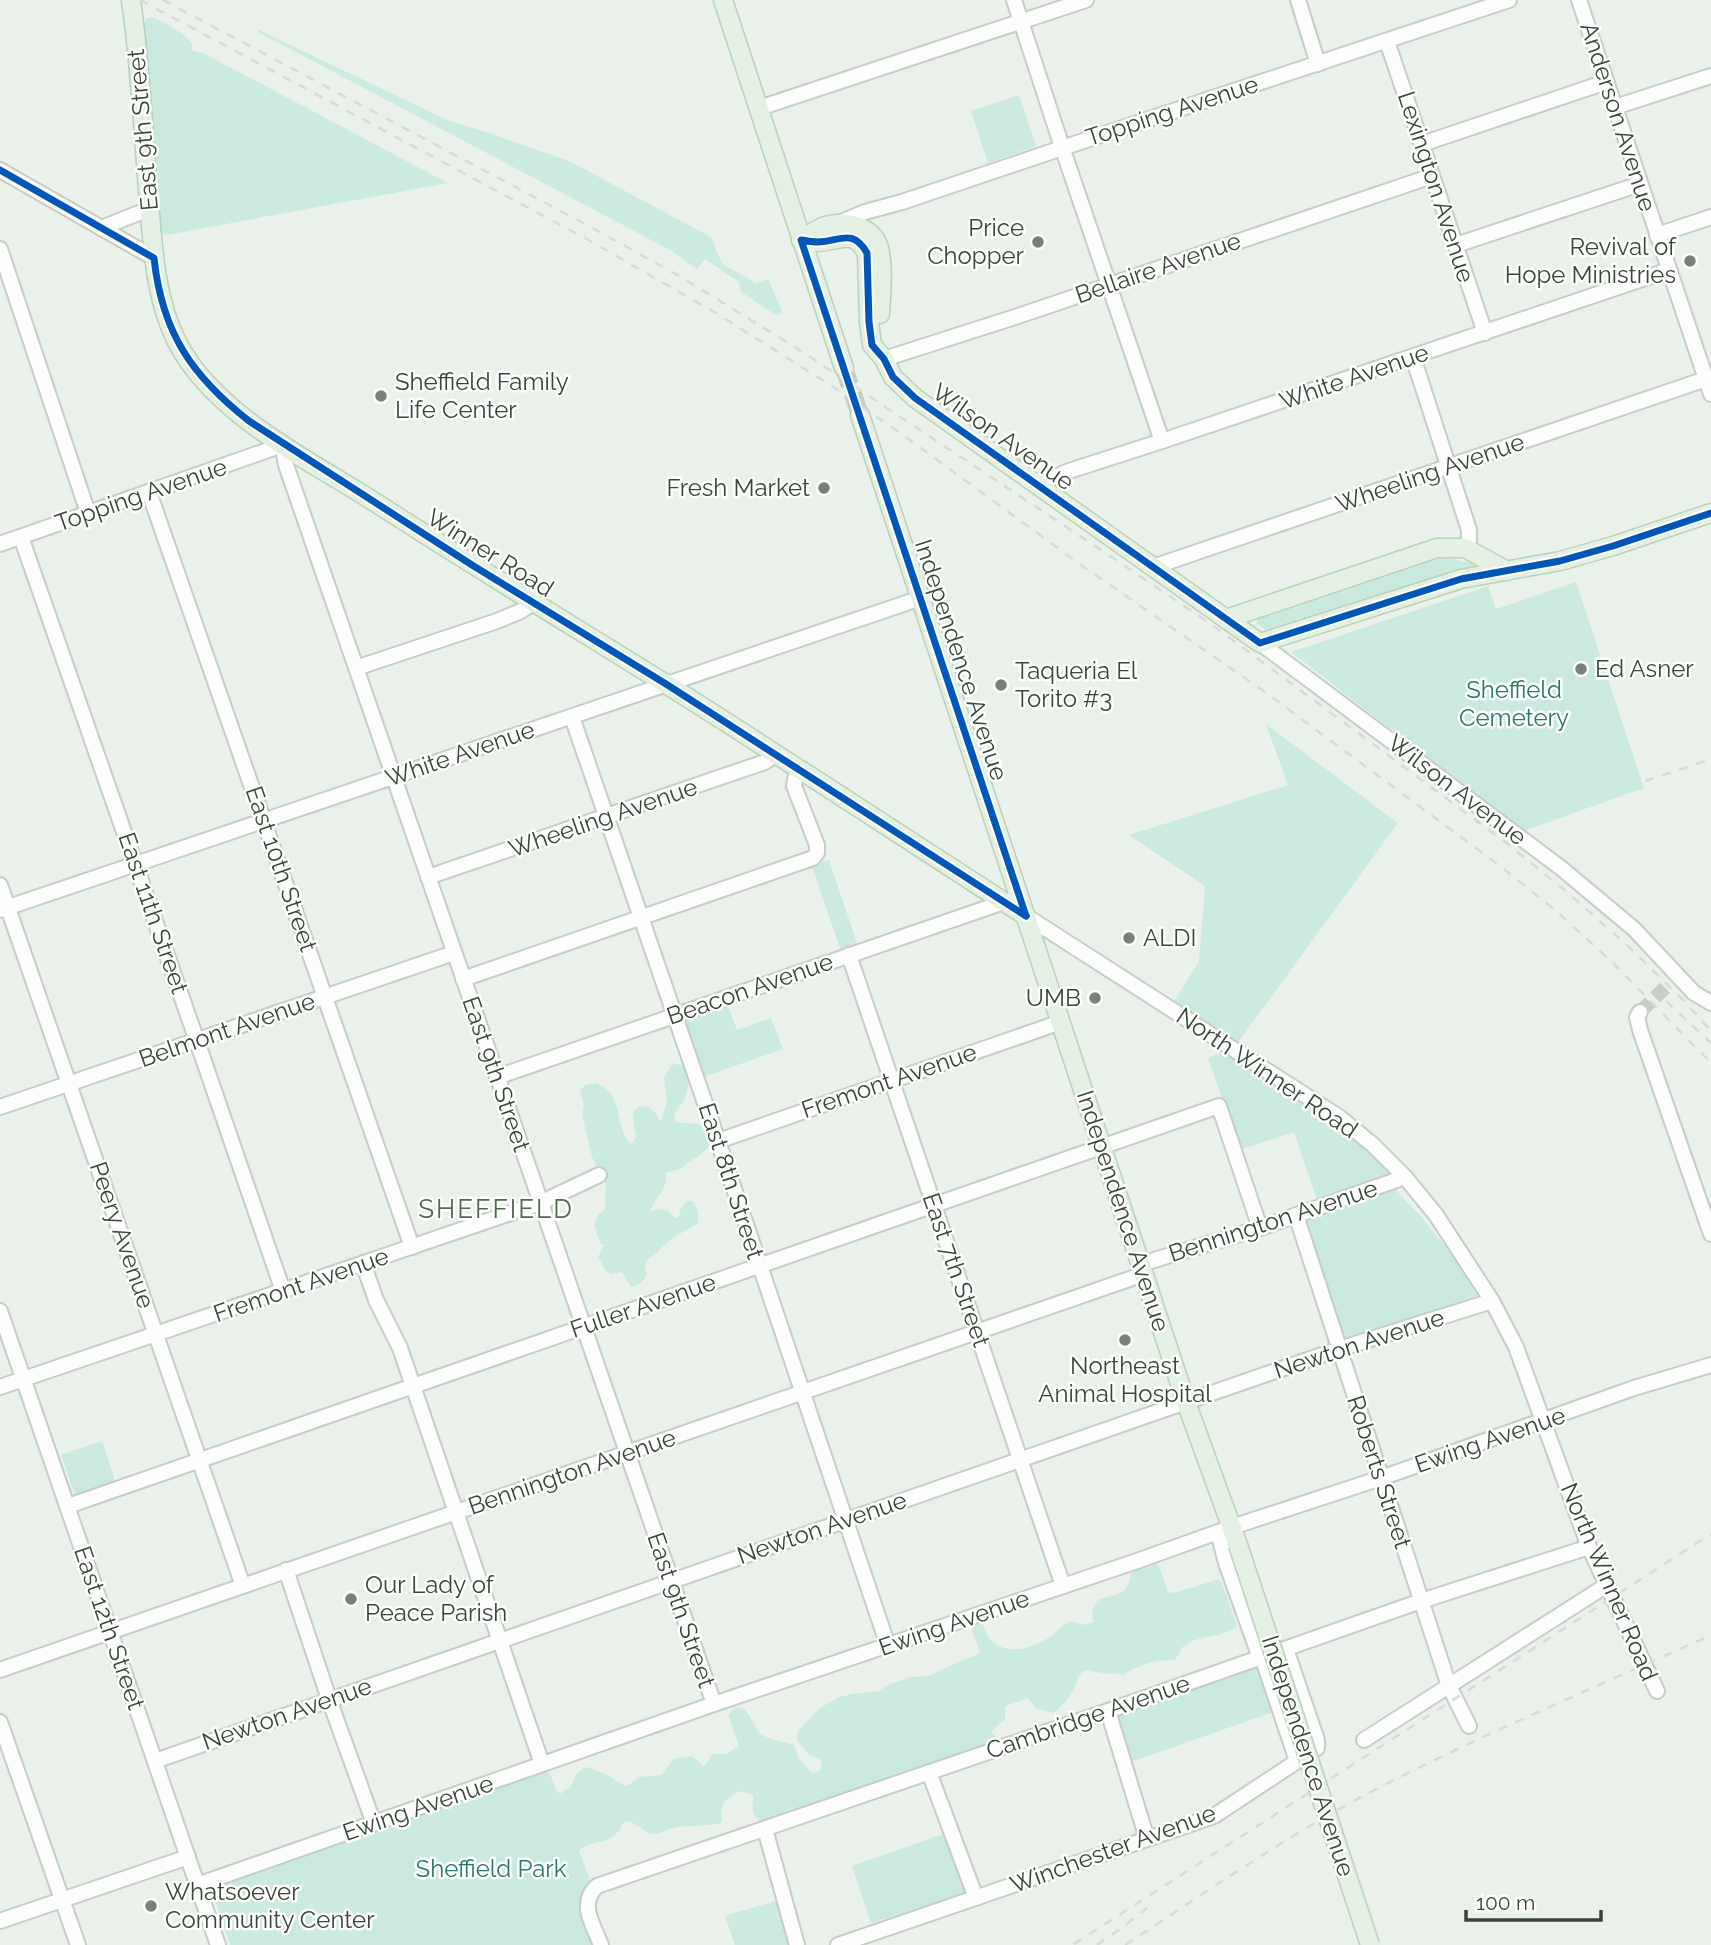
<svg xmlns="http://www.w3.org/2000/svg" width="1711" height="1945" viewBox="0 0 1711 1945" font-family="Raleway,sans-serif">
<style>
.green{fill:#caeae0}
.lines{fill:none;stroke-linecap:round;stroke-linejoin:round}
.minor-tunnel{stroke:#c6cec6;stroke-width:14;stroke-dasharray:14 7;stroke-linecap:butt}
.major-tunnel{stroke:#c6cec6;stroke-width:18;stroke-dasharray:18 9;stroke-linecap:butt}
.minor-casing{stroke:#c6ccc6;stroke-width:18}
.major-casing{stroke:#b8d2b7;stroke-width:21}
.minor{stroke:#fcfdfc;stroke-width:14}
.major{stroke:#e3f0e3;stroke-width:18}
.rail{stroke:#d8d9d8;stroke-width:2.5;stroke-dasharray:9 9;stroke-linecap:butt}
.major-bridge-casing{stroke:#b8d2b7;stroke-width:21;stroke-linecap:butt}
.major-bridge{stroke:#e3f0e3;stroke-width:18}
.cycleway-casing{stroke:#fff;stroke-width:11}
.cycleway{stroke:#0057b8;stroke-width:7}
.poi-dot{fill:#768275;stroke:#fff;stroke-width:2.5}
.labels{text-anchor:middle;stroke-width:5;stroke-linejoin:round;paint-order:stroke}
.street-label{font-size:24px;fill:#384636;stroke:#fff}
.poi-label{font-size:24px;fill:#384636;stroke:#fff;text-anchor:start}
.park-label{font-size:24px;fill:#2b766e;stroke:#fff}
.neighbourhood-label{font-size:26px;letter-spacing:2px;fill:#51684d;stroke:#fff}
</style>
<rect width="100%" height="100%" fill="#eaf0ea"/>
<g class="green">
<path d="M152,17C165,22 184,33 193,45L191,50L203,53L448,183L166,235L162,233L161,231L144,26L146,18Z"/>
<path d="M259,30L447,120L489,133L571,162L711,237L722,264L756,283L768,279L783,313L776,315L741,292L739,282L705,259L697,269L670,250L258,32Z"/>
<path d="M1019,95L1036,146L988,163L971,111Z"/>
<path d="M1443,557L1476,564L1479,568L1448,574L1270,633L1257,624V619L1263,614L1426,559Z"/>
<path d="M1576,582L1644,788L1523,831L1291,652L1488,586L1496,609Z"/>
<path d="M1266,724L1398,823L1236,1045L1173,1003L1199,961L1205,886L1129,835L1288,785Z"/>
<path d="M829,860L858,946L841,951L812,866Z"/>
<path d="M726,1001L737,1030L771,1018L783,1049L703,1077L683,1020Z"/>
<path d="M1223,1052L1330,1118L1361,1142L1391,1170V1173L1389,1176L1317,1200L1294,1132L1240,1150L1208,1058Z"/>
<path d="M678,1064L684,1066C689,1077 690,1091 683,1102C679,1108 676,1110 674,1117L676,1122L699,1124L705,1128L710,1142L709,1147L700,1155L687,1163L682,1168L666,1173C669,1188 654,1198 650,1212L658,1209L667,1210L675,1218L679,1216L681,1208L686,1202L692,1201C698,1207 699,1214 698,1223C688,1230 682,1232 673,1238C664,1244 657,1254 647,1260L645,1266L647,1275L641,1283L631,1287L622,1272L612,1274L606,1271L598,1257L604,1245L600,1243L594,1225L598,1215L605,1209L606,1186L603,1174L598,1169L592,1157L582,1114L584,1105L580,1090L586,1085L597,1083C601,1086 608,1089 611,1094C620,1106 619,1134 630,1143L633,1142L636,1136L634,1127L633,1111C647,1100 654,1110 661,1122L667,1101L664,1078L671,1065Z"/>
<path d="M1393,1187L1423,1219L1454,1258L1477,1296L1343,1342L1303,1218Z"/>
<path d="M102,1441L116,1483L76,1497L61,1455Z"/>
<path d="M1154,1562L1160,1569L1168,1592L1174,1593L1219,1579L1222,1583L1237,1626C1222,1639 1199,1634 1184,1646C1180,1649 1178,1656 1175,1660C1157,1660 1138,1664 1123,1675L1116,1673L1109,1674L1086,1670C1078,1674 1079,1677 1076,1684C1072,1695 1062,1707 1053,1713L1035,1708L1028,1698L1005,1706V1719L991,1732L996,1737V1741C984,1747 971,1750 959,1754C947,1759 937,1768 924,1770C910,1772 905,1767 893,1778L816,1804H811L802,1810L762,1824C748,1810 754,1811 753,1795L740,1791C725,1800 719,1802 722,1821L719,1824L676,1827L656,1834L648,1833L630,1821L623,1823C614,1846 596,1838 579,1850L591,1883L599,1945H230L211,1888L538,1769C558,1773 548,1783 560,1794L571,1786L577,1773L585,1767C592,1768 600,1772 607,1775C614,1778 619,1784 627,1786L639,1777L662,1775L673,1759L692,1756L704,1766L713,1754H726L739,1746L728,1715C746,1692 752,1728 762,1735C771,1740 783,1741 794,1745L799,1759L812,1773L819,1771L822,1765L820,1760L808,1754L797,1740L798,1731L820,1708L839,1697L852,1694L879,1691L887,1685L911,1677L928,1676L965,1659L977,1655L980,1652L972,1630L975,1624H982C985,1630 988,1638 993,1642C1010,1657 1038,1646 1054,1634C1060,1628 1063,1624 1072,1621L1084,1625L1093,1622L1092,1612L1097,1601C1117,1591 1127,1599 1131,1573Z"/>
<path d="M1259,1664L1276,1711L1131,1762L1118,1719L1119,1713Z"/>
<path d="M946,1833L965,1889L962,1894L871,1923L852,1866Z"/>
<path d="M775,1901L780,1903L793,1945H735L725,1916Z"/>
</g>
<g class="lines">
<path class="minor-tunnel" d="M1640,1012L1670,983"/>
<path class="major-tunnel" d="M844,368L860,415"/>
<g class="minor-casing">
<g id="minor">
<path d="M1014,0L1062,147L1162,441"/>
<path d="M1298,0L1318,64"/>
<path d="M1579,0L1711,394"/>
<path d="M1387,41L1485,333"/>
<path d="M1615,107L1711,76"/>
<path d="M759,108L1086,0"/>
<path d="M1422,144L1606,82"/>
<path d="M0,170L154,258"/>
<path d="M837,224L865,212L902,202L1071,145L1509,0"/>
<path d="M101,228L149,209"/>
<path d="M1657,235L1711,217"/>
<path d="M1456,245L1640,184"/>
<path d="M0,249L88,513"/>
<path d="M1413,357L1469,530V540L1465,548"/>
<path d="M884,359L1015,317L1432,176"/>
<path d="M1042,488L1050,479L1069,471L1162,441L1669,270"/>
<path d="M149,492L412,1247"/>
<path d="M21,537L197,1041L283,1291"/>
<path d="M0,544L271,449L282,443L286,465L714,1704"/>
<path d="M1153,567L1706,379"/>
<path d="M1260,643L1561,868L1634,929L1694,993L1711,1003"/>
<path d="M356,668L497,621L521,611L533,603"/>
<path d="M572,717L718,1141L888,1646"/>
<path d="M428,877L765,762L776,754"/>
<path d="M0,885L243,1586"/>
<path d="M0,910L921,598"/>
<path d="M1026,916L1339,1117L1373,1145L1405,1177L1436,1215L1492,1301L1516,1347L1589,1547L1657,1691"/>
<path d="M849,955L1063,1586"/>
<path d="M463,979L813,858L817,853V845L794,786L797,769"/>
<path d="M1640,1012L1637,1017L1640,1030L1711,1234"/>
<path d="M497,1077L1004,902"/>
<path d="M0,1107L454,953"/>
<path d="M718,1141L1061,1022"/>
<path d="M1296,1215L1449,1686L1469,1726"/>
<path d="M363,1263L376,1300L400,1348L542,1764"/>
<path d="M1141,1264L1260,1228L1405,1177"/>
<path d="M0,1311L218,1945"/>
<path d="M0,1387L540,1203L599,1175"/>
<path d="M68,1506L1219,1106L1260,1228"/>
<path d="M1231,1528L1220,1540L1226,1563L1260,1658"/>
<path d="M286,1570L329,1699L374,1824"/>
<path d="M1262,1657L1297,1761"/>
<path d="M0,1670L1144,1274"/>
<path d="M1108,1711L1147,1839"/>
<path d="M0,1722L78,1945"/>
<path d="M1364,1740L1607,1585"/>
<path d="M155,1761L1186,1402L1339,1349L1492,1301"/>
<path d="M929,1772L976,1898"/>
<path d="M765,1829L797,1945"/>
<path d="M197,1885L714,1704L1137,1561L1232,1527L1381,1478L1634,1388L1711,1365"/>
<path d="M0,1921L188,1857"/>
<path d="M601,1945C593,1924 578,1904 597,1886L1108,1711L1421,1601L1589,1547"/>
<path d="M838,1945L1214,1816L1317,1748V1740L1286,1649"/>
</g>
</g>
<g class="major-casing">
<g id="major">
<path d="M723,0L844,368"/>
<path d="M131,1C141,67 143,135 149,201C153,249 155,298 177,342C214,414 307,459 373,501C470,564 568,623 666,684C787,760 906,839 1026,916"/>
<path d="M801,240C807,241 813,242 818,242C840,241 853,228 867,253L869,322L872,345L884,359L893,377L915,398L1260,643L1461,579L1560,561L1613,546L1711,513"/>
<path d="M801,240C809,235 817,229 825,226C845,220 873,226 879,248C884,269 881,293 880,314"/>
<path d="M860,415L1186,1402L1238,1545"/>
<path d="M1226,619L1437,548H1465L1507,571"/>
</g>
</g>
<use href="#minor" class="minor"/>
<use href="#major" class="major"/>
<g class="rail">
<path d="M140,0L583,237L716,313L835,388L903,435L1081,565L1265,692L1496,863L1555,910L1613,963L1711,1063"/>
<path d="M163,0L587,225L681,277L798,349L1095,546L1211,624L1509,845L1567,892L1629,947L1683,1000L1711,1031"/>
<path d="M1645,781L1711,759"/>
<path d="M1666,1001L1711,1043"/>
<path d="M1074,1944L1711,1534"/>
<path d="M1097,1945L1123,1927L1155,1901"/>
<path d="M1125,1945C1199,1897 1272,1846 1350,1803C1467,1740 1591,1690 1711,1635"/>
</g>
<g class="major-bridge-casing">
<path id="major-bridge" d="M1238,1545L1370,1945"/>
</g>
<use href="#major-bridge" class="major-bridge"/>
<g class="cycleway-casing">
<g id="cycleway">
<path d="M0,170L154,258C162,333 192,376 249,421L472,565L666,684L1026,916"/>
<path d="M1026,916L801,240C807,241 813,242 818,242C840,241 853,228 867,253L869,322L872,345L884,359L893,377L915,398L1260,643L1461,579L1560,561L1613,546L1711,513"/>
</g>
</g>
<use href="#cycleway" class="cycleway"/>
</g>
<g class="poi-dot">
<circle cx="1038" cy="242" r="7"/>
<circle cx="1690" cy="261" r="7"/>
<circle cx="381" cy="396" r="7"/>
<circle cx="824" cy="488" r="7"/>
<circle cx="1581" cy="669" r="7"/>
<circle cx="1001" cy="685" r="7"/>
<circle cx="1129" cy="938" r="7"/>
<circle cx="1095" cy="998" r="7"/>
<circle cx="1125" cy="1340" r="7"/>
<circle cx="351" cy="1599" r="7"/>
<circle cx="151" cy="1906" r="7"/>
</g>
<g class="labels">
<g class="street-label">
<text transform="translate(1172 111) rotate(-18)" y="8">Topping Avenue</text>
<text transform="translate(1618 117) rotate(72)" y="8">Anderson Avenue</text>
<text transform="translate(143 130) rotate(-95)" y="8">East 9th Street</text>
<text transform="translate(1436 187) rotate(72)" y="8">Lexington Avenue</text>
<text transform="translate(1158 268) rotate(-19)" y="8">Bellaire Avenue</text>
<text transform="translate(1354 377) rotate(-19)" y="8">White Avenue</text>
<text transform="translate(1003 437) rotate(35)" y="8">Wilson Avenue</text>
<text transform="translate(1430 473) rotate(-19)" y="8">Wheeling Avenue</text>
<text transform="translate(141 495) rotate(-19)" y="8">Topping Avenue</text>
<text transform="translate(490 553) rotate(32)" y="8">Winner Road</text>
<text transform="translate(961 660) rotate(72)" y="8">Independence Avenue</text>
<text transform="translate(460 754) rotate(-19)" y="8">White Avenue</text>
<text transform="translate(1457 790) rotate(37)" y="8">Wilson Avenue</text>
<text transform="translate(603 818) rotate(-19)" y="8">Wheeling Avenue</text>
<text transform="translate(281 869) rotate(71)" y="8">East 10th Street</text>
<text transform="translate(153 913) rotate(71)" y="8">East 11th Street</text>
<text transform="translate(750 989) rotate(-19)" y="8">Beacon Avenue</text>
<text transform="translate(227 1030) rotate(-19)" y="8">Belmont Avenue</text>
<text transform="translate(1267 1073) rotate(34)" y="8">North Winner Road</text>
<text transform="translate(496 1074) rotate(71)" y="8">East 9th Street</text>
<text transform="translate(889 1081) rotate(-19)" y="8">Fremont Avenue</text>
<text transform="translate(731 1181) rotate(72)" y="8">East 8th Street</text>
<text transform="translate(1123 1211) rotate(72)" y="8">Independence Avenue</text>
<text transform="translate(1273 1221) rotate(-18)" y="8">Bennington Avenue</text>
<text transform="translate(122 1235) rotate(71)" y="8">Peery Avenue</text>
<text transform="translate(956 1270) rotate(71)" y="8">East 7th Street</text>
<text transform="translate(301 1285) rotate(-19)" y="8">Fremont Avenue</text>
<text transform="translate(643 1306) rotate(-19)" y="8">Fuller Avenue</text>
<text transform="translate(1359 1344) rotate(-18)" y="8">Newton Avenue</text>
<text transform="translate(1490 1440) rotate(-19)" y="8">Ewing Avenue</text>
<text transform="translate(572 1472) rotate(-19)" y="8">Bennington Avenue</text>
<text transform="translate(1379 1472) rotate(72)" y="8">Roberts Street</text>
<text transform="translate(822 1528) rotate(-19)" y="8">Newton Avenue</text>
<text transform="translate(1609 1582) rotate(67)" y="8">North Winner Road</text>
<text transform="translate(681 1610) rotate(71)" y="8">East 9th Street</text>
<text transform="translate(954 1623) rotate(-19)" y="8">Ewing Avenue</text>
<text transform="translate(109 1628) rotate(71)" y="8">East 12th Street</text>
<text transform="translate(287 1714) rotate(-19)" y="8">Newton Avenue</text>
<text transform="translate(1088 1717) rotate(-19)" y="8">Cambridge Avenue</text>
<text transform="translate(1308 1756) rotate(72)" y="8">Independence Avenue</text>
<text transform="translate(418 1808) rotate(-19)" y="8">Ewing Avenue</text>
<text transform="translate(1113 1849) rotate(-20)" y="8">Winchester Avenue</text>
</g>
<g class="poi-label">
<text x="1024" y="236" text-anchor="end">Price<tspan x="1024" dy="28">Chopper</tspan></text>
<text x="1676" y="255" text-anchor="end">Revival of<tspan x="1676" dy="28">Hope Ministries</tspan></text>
<text x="395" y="390">Sheffield Family<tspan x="395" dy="28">Life Center</tspan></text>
<text x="810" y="496" text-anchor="end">Fresh Market</text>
<text x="1595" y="677">Ed Asner</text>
<text x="1015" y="679">Taqueria El<tspan x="1015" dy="28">Torito #3</tspan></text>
<text x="1143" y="946">ALDI</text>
<text x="1081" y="1006" text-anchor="end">UMB</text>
<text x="1125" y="1374" text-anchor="middle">Northeast<tspan x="1125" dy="28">Animal Hospital</tspan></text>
<text x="365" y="1593">Our Lady of<tspan x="365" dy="28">Peace Parish</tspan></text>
<text x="165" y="1900">Whatsoever<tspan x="165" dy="28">Community Center</tspan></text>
</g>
<g class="park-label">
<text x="1514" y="698">Sheffield<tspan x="1514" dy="28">Cemetery</tspan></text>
<text x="491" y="1877">Sheffield Park</text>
</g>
<g class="neighbourhood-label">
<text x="496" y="1218">SHEFFIELD</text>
</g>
</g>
<path d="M1466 1910v10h135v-10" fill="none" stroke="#384636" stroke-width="3.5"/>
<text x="1476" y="1910" font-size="21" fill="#384636" stroke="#ffffff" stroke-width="5" paint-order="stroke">100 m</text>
</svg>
